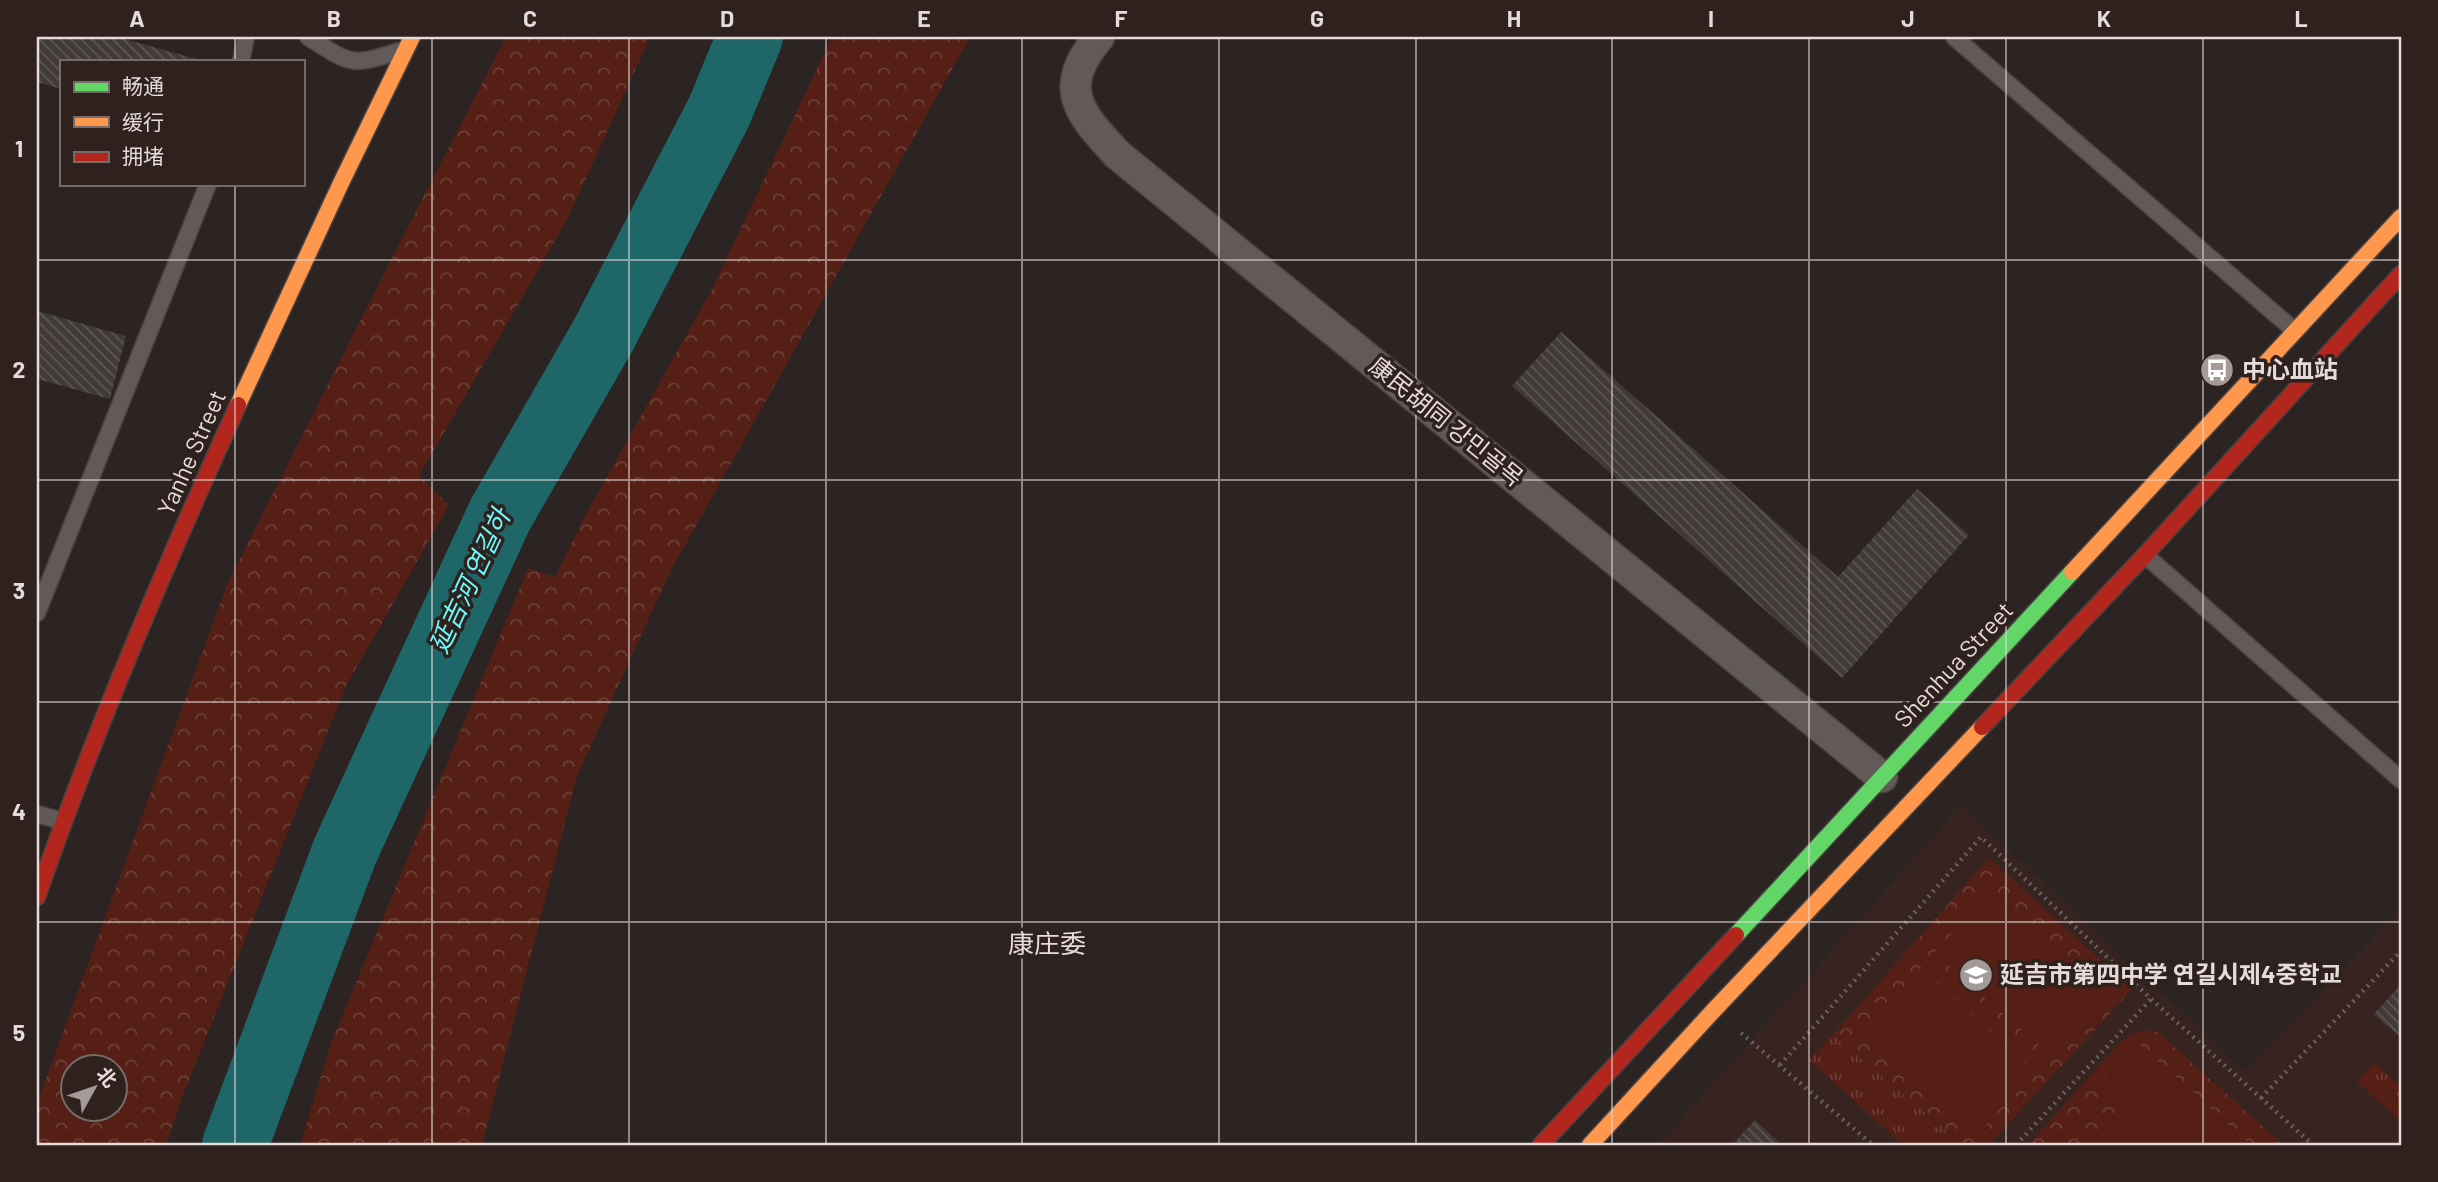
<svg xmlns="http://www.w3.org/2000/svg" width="2438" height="1182" viewBox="0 0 2438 1182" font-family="Barlow,'Noto Sans SC','Noto Sans KR',sans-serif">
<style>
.built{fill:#372420}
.grass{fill:url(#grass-tufts)}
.park{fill:url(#park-crowns);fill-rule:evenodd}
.garden{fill:#551f16}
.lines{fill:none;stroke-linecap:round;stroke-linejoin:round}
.river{stroke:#1e6667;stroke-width:66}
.building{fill:url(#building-back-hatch)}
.lane-casing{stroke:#494241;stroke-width:19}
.street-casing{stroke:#494241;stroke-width:33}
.fast-casing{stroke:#494241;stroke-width:19}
.slow-casing{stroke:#494241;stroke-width:19}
.jam-casing{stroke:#494241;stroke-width:19}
.path{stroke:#66605f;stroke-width:4.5;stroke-dasharray:2 5;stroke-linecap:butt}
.lane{stroke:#615a58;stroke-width:16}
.street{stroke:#615a58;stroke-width:30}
.fast{stroke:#63d668;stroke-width:16}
.slow{stroke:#ff974d;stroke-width:16}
.jam{stroke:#b3261e;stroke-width:16}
.grid{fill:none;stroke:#e5dbd9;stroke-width:2;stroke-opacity:0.55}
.labels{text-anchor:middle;stroke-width:7;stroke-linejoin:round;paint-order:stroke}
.poi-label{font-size:24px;font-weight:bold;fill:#e5dbd9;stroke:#2f211e;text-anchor:start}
.street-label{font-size:24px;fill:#e5dbd9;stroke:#2f211e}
.water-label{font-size:26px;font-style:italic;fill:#6bfafc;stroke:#2f211e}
.neighbourhood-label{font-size:26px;fill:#e5dbd9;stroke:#2f211e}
.neatline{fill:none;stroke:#e5dbd9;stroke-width:2.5}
.grid-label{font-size:23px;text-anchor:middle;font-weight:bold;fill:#e5dbd9}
</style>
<defs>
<pattern id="grass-tufts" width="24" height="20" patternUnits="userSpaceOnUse" patternTransform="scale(1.75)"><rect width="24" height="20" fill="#551f16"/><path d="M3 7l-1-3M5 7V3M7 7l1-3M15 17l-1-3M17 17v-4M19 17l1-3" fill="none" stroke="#6d3f37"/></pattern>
<pattern id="park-crowns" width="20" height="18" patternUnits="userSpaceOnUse" patternTransform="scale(1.75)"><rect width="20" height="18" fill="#551f16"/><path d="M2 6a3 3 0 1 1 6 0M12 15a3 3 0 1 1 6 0" fill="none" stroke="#6d3f37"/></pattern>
<pattern id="building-back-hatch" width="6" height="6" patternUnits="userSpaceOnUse" patternTransform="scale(1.75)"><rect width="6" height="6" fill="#413a39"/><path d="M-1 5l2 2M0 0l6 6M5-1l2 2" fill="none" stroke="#5c5655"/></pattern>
</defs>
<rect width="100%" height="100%" fill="#2b2422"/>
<path class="built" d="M1961,805L2245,1071L2401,909V1145H1658Z"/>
<g class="grass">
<path d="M1833,1035L1963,1145H1903L1809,1060Z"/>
<path d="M2374,1063L2401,1087V1121L2357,1082Z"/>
</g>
<g class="park">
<path d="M506,37H650L568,218L419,476L449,505L346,686L183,1095L166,1145H37V1103L228,582L394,254ZM74,1066H116V1108H74Z"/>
<path d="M832,37H970L670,572L577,776L482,1145H300L331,1043L528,568L555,577L586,514L711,291Z"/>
<path d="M1989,858L2132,989L1989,1145H1963L1833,1035Z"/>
<path d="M2143,1030L2158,1032L2283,1145H2029L2119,1043L2132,1034Z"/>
</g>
<g class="garden">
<path d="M1989,892L2103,995L2049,1055L1935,953Z"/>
<path d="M1921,968L2034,1070L1980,1131L1866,1029Z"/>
<path d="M2137,1042L2251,1145H2080C2093,1131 2119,1120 2138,1117L2101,1082Z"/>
</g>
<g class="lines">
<path class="river" d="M235,1145L345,851L500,515L604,334L719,112L750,37"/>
</g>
<g class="building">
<path d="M37,37H117L204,61H61V89L37,82Z"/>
<path d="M37,311L126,336L110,399L37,379Z"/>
<path d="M1561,332L1838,577L1917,489L1969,535L1842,678L1512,386Z"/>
<path d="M2401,984V1038L2374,1014Z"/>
<path d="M1755,1120L1782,1145H1732Z"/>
</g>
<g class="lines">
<g class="lane-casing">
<g id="lane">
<path d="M308,37C351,64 350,67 399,51"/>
<path d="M1954,37L2295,331"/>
<path d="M241,61L246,37"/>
<path d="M2145,555L2401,780"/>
<path d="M37,613L208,184"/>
<path d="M37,814L62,821"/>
</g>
</g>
<g class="street-casing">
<path id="street" d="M1099,37C1055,89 1080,114 1118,155L1882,777"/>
</g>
<g class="fast-casing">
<path id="fast" d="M1736,935L2072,572"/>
</g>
<g class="slow-casing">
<g id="slow">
<path d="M238,405L341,183L412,37"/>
<path d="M2072,572L2401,217"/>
<path d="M1590,1145L1714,1010L1982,727"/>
</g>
</g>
<g class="jam-casing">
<g id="jam">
<path d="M1982,727L2145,555L2401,274"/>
<path d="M37,897C95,729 165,567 238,405"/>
<path d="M1541,1145L1736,935"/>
</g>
</g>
<g class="path">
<path d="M1741,1033L1873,1145"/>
<path d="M1780,1065L1981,837L2151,999L2313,1145"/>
<path d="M2261,1098L2401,951"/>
<path d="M2016,1145L2151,999"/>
</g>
<use href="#lane" class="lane"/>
<use href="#street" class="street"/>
<use href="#fast" class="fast"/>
<use href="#slow" class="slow"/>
<use href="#jam" class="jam"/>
</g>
<path class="grid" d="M235,37V61M432,37V1145M629,37V1145M826,37V1145M1022,37V1145M1219,37V1145M1416,37V1145M1612,37V1145M1809,37V1145M2006,37V1145M2203,37V1145M235,184V1145M37,260H2401M37,480H2401M37,702H2401M37,922H2401"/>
<defs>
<g id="bus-disc" transform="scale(1.75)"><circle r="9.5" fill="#a49b99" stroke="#2f211e"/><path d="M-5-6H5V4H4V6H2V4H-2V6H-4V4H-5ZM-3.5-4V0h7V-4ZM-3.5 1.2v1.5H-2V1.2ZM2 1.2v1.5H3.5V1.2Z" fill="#fff"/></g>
<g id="school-disc" transform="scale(1.75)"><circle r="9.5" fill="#a49b99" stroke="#2f211e"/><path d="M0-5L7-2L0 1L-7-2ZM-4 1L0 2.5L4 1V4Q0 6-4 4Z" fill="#fff"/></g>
</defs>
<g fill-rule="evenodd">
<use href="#bus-disc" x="2217" y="370"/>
<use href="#school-disc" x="1976" y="975"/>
</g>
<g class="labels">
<g class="poi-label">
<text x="2242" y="378">中心血站</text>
<text x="2000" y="983">延吉市第四中学 연길시제4중학교</text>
</g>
<g class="street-label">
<text transform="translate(1446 422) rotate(39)" y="8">康民胡同 강민골목</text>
<text transform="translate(192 453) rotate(-66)" y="8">Yanhe Street</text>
<text transform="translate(1954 665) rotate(-47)" y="8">Shenhua Street</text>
</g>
<g class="water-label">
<text transform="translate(470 581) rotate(-65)" y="9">延吉河 연길하</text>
</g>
<g class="neighbourhood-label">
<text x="1047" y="953">康庄委</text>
</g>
</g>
<rect width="2438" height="1182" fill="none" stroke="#2f211e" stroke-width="77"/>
<rect x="60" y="60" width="245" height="126" fill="#2f211e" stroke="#786b69" stroke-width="2"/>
<rect x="74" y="82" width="35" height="10" fill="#63d668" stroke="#786b69" stroke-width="2"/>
<text x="122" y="94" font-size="21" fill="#e5dbd9">畅通</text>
<rect x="74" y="117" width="35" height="10" fill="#ff974d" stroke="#786b69" stroke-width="2"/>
<text x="122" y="130" font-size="21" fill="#e5dbd9">缓行</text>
<rect x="74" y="152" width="35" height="10" fill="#b3261e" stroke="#786b69" stroke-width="2"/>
<text x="122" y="164" font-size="21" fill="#e5dbd9">拥堵</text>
<g transform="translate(94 1088) rotate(50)"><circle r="33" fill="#2f211e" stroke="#786b69" stroke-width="2"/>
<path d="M0-5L12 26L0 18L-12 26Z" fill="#a49b99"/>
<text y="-10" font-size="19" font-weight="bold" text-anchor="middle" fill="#e5dbd9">北</text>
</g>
<rect x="38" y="38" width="2362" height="1106" class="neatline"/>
<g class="grid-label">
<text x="137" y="27">A</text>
<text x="334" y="27">B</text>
<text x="530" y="27">C</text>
<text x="727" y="27">D</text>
<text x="924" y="27">E</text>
<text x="1121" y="27">F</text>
<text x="1317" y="27">G</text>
<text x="1514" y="27">H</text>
<text x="1711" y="27">I</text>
<text x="1908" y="27">J</text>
<text x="2104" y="27">K</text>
<text x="2301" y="27">L</text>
<text x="19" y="157">1</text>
<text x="19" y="378">2</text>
<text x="19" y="599">3</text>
<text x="19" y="820">4</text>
<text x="19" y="1041">5</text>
</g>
</svg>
